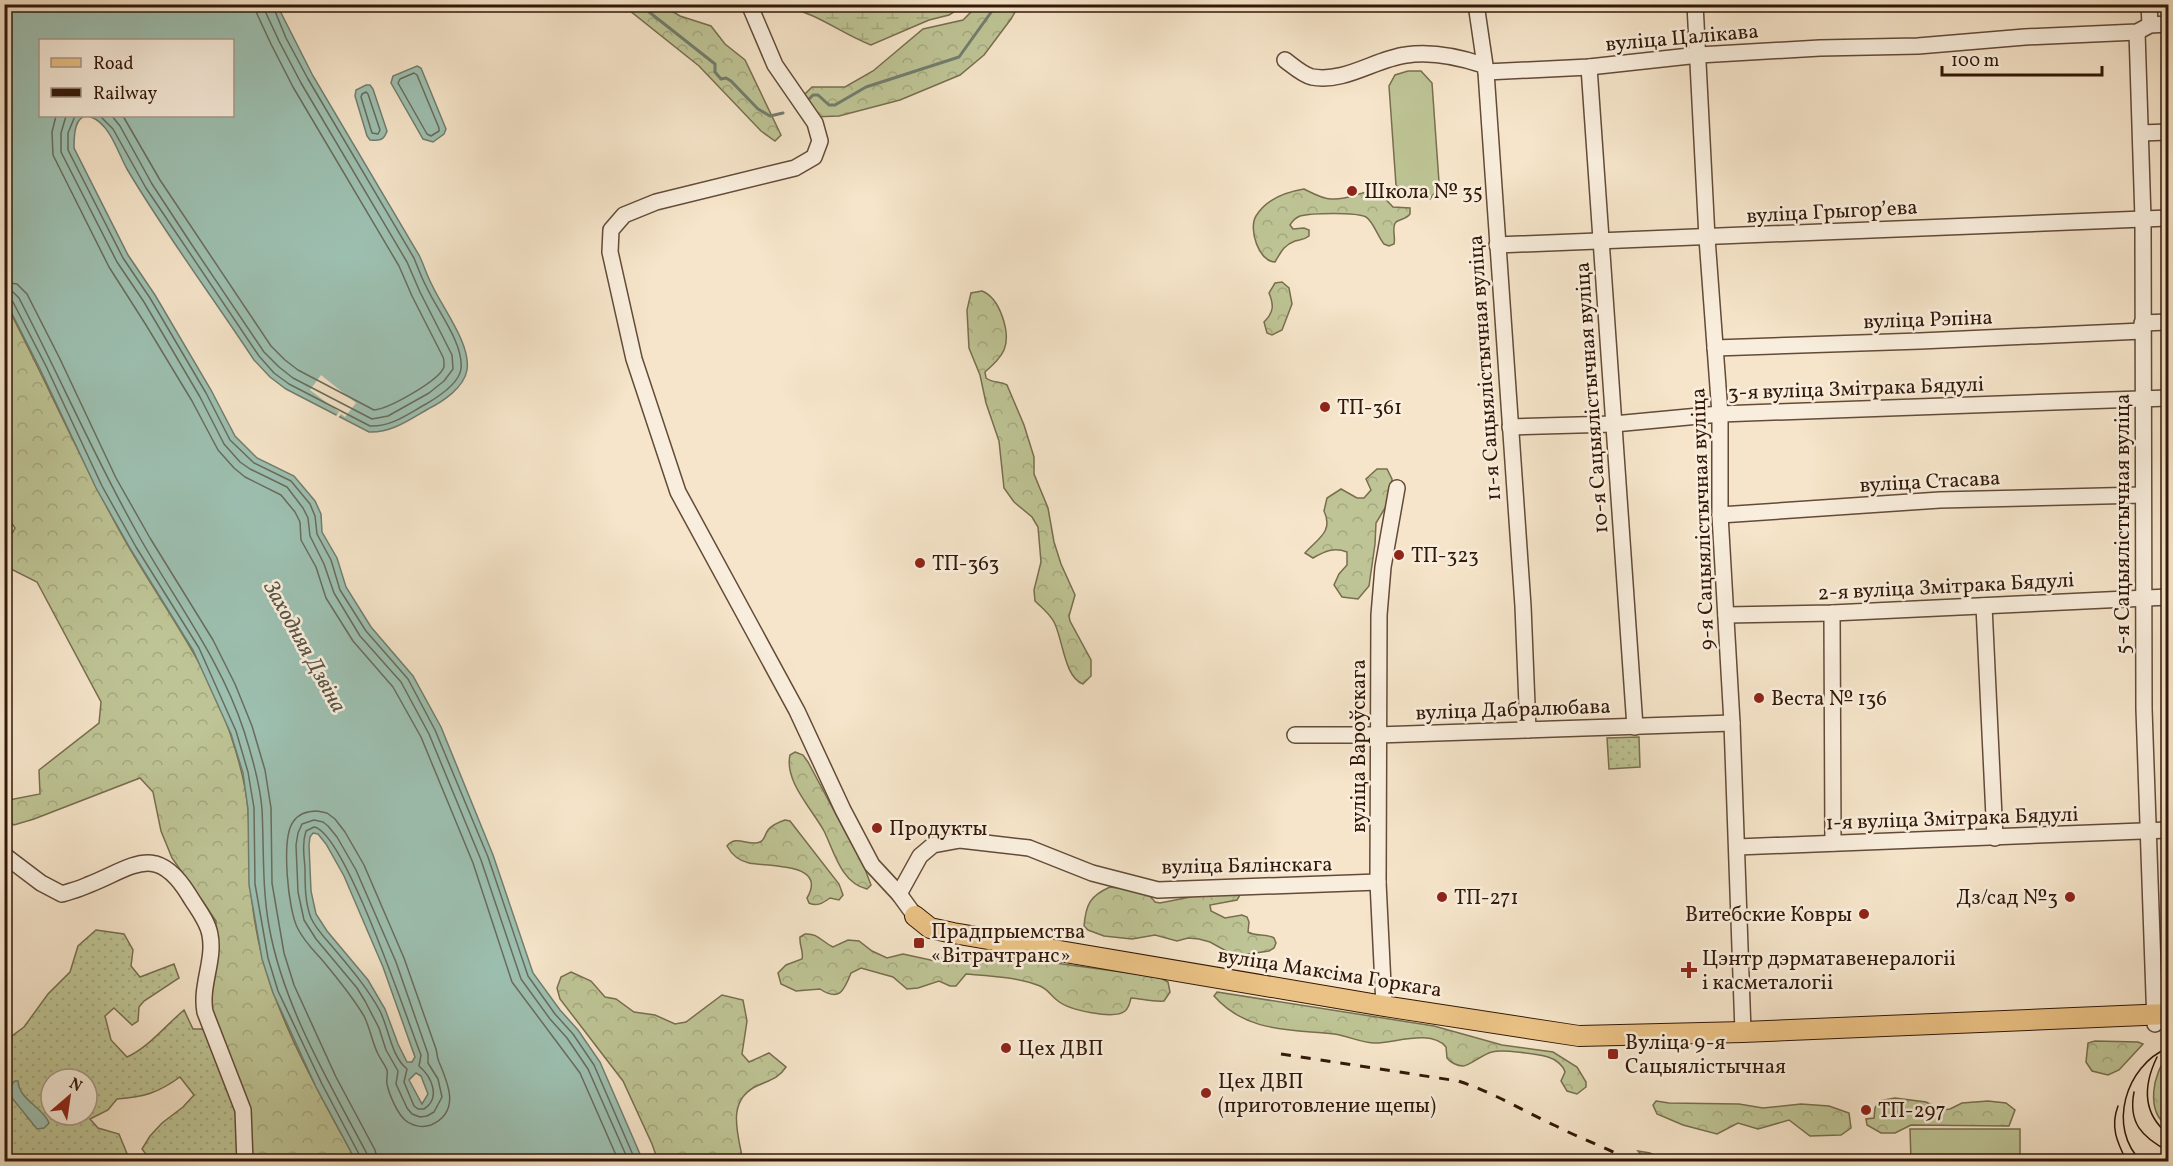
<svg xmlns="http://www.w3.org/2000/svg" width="2173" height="1166" viewBox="0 0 2173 1166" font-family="Vollkorn,serif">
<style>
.grass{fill:url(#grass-dots);stroke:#786e4e;stroke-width:1.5;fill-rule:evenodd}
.forest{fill:url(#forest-crowns);stroke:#786e4e;stroke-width:1.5}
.wetland{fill:url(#wetland-marsh);stroke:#786e4e;stroke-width:1.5}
.garden{fill:#bec495;stroke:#786e4e;stroke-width:1.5}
.water{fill:#9dc0b1;stroke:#727d6d;stroke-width:1.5;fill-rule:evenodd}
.pier{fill:#f6e5ca}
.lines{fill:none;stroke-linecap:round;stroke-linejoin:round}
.shore{stroke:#686c5c;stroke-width:1.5}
.stream{stroke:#727d6d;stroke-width:3}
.minor-casing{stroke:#634b38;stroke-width:18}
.major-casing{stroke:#321808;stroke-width:22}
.minor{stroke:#f9eedd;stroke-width:15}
.major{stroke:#ebc285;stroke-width:20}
.tram{stroke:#321808;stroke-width:1.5}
.rail{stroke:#321808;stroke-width:3;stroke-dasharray:10 10;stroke-linecap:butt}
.poi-dot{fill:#8f2418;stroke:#f9eedd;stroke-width:2}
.labels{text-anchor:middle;stroke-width:5;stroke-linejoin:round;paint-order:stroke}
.street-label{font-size:21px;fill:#321808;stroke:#f9eedd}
.poi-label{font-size:21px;fill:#321808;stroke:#f9eedd;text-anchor:start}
.water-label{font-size:22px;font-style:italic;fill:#575343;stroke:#f9eedd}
</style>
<defs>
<pattern id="grass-dots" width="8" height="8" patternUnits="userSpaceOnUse" patternTransform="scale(1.5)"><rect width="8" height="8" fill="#bec495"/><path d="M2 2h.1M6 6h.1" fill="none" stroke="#a4a87f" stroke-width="1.8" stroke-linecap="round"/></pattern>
<pattern id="forest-crowns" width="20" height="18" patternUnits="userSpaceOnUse" patternTransform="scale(1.5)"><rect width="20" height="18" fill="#bec495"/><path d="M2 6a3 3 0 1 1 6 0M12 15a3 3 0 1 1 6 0" fill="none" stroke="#a4a87f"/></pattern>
<pattern id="wetland-marsh" width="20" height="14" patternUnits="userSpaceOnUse" patternTransform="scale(1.5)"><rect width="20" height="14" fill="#bec495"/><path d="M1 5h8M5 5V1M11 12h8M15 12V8" fill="none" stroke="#a4a87f"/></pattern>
</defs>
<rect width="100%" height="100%" fill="#f6e5ca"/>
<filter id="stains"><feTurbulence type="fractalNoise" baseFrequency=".00333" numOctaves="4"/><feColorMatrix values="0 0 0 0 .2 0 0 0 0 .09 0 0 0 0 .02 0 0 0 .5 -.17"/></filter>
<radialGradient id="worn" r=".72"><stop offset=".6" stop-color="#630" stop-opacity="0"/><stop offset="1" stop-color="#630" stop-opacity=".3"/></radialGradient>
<g class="grass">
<path d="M1639,737L1640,767L1609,769L1607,738Z"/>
<path d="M96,930L124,934L133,950L131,966L140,977L174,964L179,978L144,1001L139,1007L138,1021L132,1025L114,1008L105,1016L111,1040L127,1057C149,1047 165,1026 184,1010L193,1029H207L239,1110L241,1161H151L142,1149L150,1136L162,1123L183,1107L194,1095L180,1077C158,1093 144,1097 117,1099L108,1110L90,1119L98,1128L119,1134L130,1161H5L4,1066L11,1055L12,1036L24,1027L48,994L70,972L78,946ZM51,1079H87V1115H51Z"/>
</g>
<g class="forest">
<path d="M618,5H662L680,16L711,26L725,44L745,60L781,135L775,141L761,131L699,66L630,11Z"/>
<path d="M978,5H1019L1011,19L984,55L960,75L900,100L839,116L812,117L803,96L812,87H845L873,71L923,29L963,20Z"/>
<path d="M1304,189C1312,193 1323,199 1331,199C1361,201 1367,177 1393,207L1410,208V214C1406,219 1401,219 1396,222C1391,227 1396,237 1394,244L1389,246L1384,244C1378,237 1373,221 1366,217C1356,212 1311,213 1300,216C1295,218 1293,220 1290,225L1293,229L1304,228L1309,230V236C1304,240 1301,239 1295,241C1284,245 1281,252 1275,262C1259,262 1248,229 1256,216C1266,199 1286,192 1304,189Z"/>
<path d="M1282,282L1289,288L1292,304L1282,330L1272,335L1267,333L1264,322C1274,312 1274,305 1269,293L1275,283Z"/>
<path d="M982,291C1000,298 1011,333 1004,350C1000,359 992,366 985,372L986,378C992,383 1000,381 1007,385L1024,425L1034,457V474L1048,508L1054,542L1061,564L1075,595L1069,616L1070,621L1091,660V676L1083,684C1064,677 1063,639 1054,622C1049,613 1042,608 1035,601L1034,590L1041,562L1038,527L1032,517L1014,502L1004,488L999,441L986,403L980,375L969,348L967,310L971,293Z"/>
<path d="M4,300C45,378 80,460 123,537C160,603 208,663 231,736C239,760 246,785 248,810C251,850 248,887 256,928C270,1009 317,1089 356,1161H252L250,1110L211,1007L216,921L172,858L161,831L153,792L140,778L34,819L14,825L5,820V797L9,800L40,794L39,770L99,723L101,702L37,582L5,566V547L15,528L4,512Z"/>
<path d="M1377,469H1387L1392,479L1391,498L1376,523L1375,544L1369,586L1358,599L1342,597L1334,585L1339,574L1347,565V552C1334,547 1325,551 1313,558L1305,553C1317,539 1334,532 1324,511L1327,498L1341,489L1357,498H1364L1371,490L1366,479Z"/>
<path d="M795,752L803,755L808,762L865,869L871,885L867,889C841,883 834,851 824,831C812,809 784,781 790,755Z"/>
<path d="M785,820L790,821L839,884L843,895L839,900L830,898C823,903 817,907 809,903L807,898C828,862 768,867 749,863C739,861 732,855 727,846C736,834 749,847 760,842C765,840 765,834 768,830C772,825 779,822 785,820Z"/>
<path d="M1110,887C1125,889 1146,888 1155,902L1160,903L1226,890H1237L1240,895L1237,900L1210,905L1211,911L1225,918L1242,915L1247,917L1249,922L1248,932C1256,937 1266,933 1274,938L1276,943L1274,948L1269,951L1235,956L1210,942L1199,939L1188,938L1177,941L1155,935L1132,939L1104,936L1088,930L1084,926C1086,904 1090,896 1110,887Z"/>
<path d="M805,934C818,933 822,942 833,947L848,940L859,941L872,951L887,958L903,954L935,961L945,957L954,950L965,951L1159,977L1168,982L1170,992L1164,1001C1153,1002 1143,999 1131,998C1130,1002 1129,1008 1125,1011C1114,1020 1069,1010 1058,1001C1051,996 1049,990 1040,986C1017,977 991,976 966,974L956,986H950L939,981L918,988L907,989L893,977L861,968L851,973C844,991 839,1002 820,989L796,991L781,984L778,973L786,965L802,959C804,952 799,945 800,937Z"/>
<path d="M571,972L591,981L605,997L616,999L634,1012L655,1015L675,1024L686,1022L722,995L743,1000L747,1021L742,1054L749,1062L769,1053L786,1067C779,1078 770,1080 759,1085C725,1099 738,1134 743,1161H658L652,1144L623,1081L560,999L557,988L561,977Z"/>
<path d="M1217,992L1434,1026L1502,1045L1553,1052L1577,1067L1586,1082V1087L1577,1094L1567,1091L1561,1081L1565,1072C1563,1065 1555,1059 1548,1057C1537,1054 1502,1049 1492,1052C1483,1054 1469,1066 1463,1066C1457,1066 1450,1062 1447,1058L1446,1047C1431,1029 1395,1043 1375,1043C1362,1043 1348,1036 1334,1034C1290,1029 1247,1033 1214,996Z"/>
<path d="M2095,1041L2138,1042L2143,1044L2119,1070L2108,1075L2092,1071L2086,1062L2088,1043Z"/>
<path d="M2168,1056V1126C2145,1112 2153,1072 2168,1056Z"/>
<path d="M1895,1098L1926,1102L1942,1110L1950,1109L1962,1103L1988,1101L2006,1103L2015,1110L2009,1126L1911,1125L1895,1133H1881L1867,1125L1866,1119L1874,1118L1875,1108L1879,1101Z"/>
<path d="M1656,1101L1669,1103L1739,1104L1763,1108L1801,1104L1829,1106L1849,1113L1851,1128L1841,1135L1810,1136L1789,1120L1758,1129L1738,1123L1717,1134L1683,1125L1657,1114L1653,1105Z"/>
<path d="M1638,1151L1650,1153L1666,1161H1646Z"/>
</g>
<path class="wetland" d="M792,5H965L949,15L929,20L871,45C850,37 833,25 813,16C804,12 799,12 792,5Z"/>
<g class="garden">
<path d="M1408,71H1421L1432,83L1439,182L1437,190L1430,199C1414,200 1405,199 1396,185L1389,86L1395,75Z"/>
<path d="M1910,1129H2020V1161H1911Z"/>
</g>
<g class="water">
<path d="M5,5H277L313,76L419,255C424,265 427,276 432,285C443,309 471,344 467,370C464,388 442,402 428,409C409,420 391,433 369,432L286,389L270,377L254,360C212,296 166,235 127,169C118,153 110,124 91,117C74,112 74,137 74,148L128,255L155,295L211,390L235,436L257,458L294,476L315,501L321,514L322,532L337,558L346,587L371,627L413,676L441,727L493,855L533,973L560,1010L578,1030L600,1062L643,1161H356L316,1087L273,993L262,959L249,885L248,809L243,773L231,734L193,650L131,550L96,488L40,369L5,300ZM40,40H232V116H40ZM313,833L318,834L326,844L344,876L383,967L415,1057L412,1062H407L398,1044L385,1009L368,980L327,931L316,914L311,891L309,845L310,837ZM416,1073L421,1076L428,1094L422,1104L409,1080Z"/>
<path d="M417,66L421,68L446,129L444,134L433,142L423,139L391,83L393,76Z"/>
<path d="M366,85H370L373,89L387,131C384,140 380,141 370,140L367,136L355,96L356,90Z"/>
<path d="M15,1081H18C19,1100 43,1107 49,1123L44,1128L37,1129L8,1093L7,1089Z"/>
</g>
<path class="pier" d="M321,375L356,403L345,417L341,414L338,418L336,416L339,412L310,390Z"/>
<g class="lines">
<g class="shore">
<path d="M414,73L417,75L439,128V131L431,136L427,134L398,83L400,79Z"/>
<path d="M366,92L368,94L380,130L378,134L372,133L361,97L362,94Z"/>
<path d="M56,116L52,132L53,155L109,267L146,325L192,401L218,450L234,468L245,477L281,495L295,512L300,522L301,540L316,567L326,598L353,641L393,687L421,737L473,863L512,982L580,1073L619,1162"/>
<path d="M66,116L61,133V152L117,262L144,302L200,397L224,444L240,462L250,469L287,487L303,508L308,518L310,536L324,564L334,593L360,636L401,682L429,734L481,860L521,979L550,1019L567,1038L588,1069L629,1162"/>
<path d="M75,116L68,133V150L123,258L150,298L206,393L230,440L254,463L291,481L310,504L315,516L317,534L331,560L340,590L366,631L408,679L435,730L488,857L528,976L555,1014L573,1034L594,1065L636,1162"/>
<path d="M100,116L113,129L146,188L259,356L274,373L289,384L370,426C391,427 408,414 426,404C438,397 459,384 461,369C464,344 437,310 427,288C422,279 418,268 414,258L308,79L286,38L272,4"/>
<path d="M112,116L120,126L152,184L192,245L264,352L279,367L293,378L372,419L388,416L429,393L444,381L453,369L452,355L420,292L407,262L301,83L279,41L265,11V4"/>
<path d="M123,116L160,180L271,346L285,360L298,370L374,410C388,409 439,381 444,367C444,366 444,358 443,357L412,296L399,266L293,87L271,44L257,14L256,4"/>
<path d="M4,282L17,284L27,294L60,359L116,478L150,538L213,640L235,684L252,726L265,770L271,808L272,883L284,953L294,985L336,1077L375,1150L378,1162"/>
<path d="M4,291L13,292L19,298C59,375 93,454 135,529C172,597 220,657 244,731C252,756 260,783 262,809C264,848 262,887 269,926C283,1006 329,1082 367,1154L369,1162"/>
<path d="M4,299L13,302L46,366L102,486L136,547L199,648L236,731L248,772L254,808L255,884L268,958L278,991L322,1084L360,1156L361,1162"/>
<path d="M317,811L327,813L335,819L345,832L364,865L404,958L436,1049C437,1053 437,1058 439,1062C448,1083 461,1112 431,1125C422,1128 412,1126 405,1120C397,1113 389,1094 387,1084C386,1079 388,1075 387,1070C385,1065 381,1060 378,1054C372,1042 370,1028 364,1016C352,996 338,979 323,961C314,951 304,941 298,929C288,911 281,839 293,822C298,814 307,811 317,811Z"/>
<path d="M314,820L323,822L328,826L337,837L356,870L396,962L428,1054V1063L438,1079L442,1097L434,1112L427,1116L420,1117L412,1114L407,1108L396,1084L398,1071L386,1050L379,1028L365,1001L357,988L316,939L304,920L298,892L296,845L298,833L302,824Z"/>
<path d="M314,827C345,832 407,1020 421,1055L419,1066C432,1077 441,1098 424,1109H418L414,1106L404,1082L407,1069C391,1056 389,1029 380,1011C368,989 352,970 336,951C328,941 317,931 311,918C305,903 305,885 305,868C304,856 302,843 306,831Z"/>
</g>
<g class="stream">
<path d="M639,4L715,64V72L721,79L726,78L731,81L758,109L770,116L783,113"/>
<path d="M807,101L813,95H818L829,105H835L866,87L959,57L997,4"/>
</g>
<g class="minor-casing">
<g id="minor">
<path d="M749,4L775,65L815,123L820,141L814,157L795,168L656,202L624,215L611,230L610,252L634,359L678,492L797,711L843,810L872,865L899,894L915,916"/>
<path d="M1476,4L1486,72L1523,606L1528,730"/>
<path d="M1695,4L1707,238L1720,414V515L1732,723L1743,1032"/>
<path d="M2149,4L2150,25"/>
<path d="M2137,32L2143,219L2144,709L2155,1024"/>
<path d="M1285,60C1293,66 1303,75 1312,77C1345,83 1375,59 1406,55C1432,51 1459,57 1483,65"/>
<path d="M1589,67L1635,727"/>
<path d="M1486,72L1589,67L1699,55L1820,48L1918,46L2025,37L2137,32L2150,25L2168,24"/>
<path d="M2141,133L2168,132"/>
<path d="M1497,245L2168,218"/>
<path d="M2142,323L2168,322"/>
<path d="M1715,348L1920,341L2142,331"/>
<path d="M1510,427L1614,424L1720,414L2168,398"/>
<path d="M1720,515L1940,500L2143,495"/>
<path d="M1984,606L1995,838"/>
<path d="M1832,613L1833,843"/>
<path d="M1726,615L1832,613L2168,597"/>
<path d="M1295,735H1377L1732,723"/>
<path d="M1737,847L2168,830"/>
<path d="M4,855L41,883L62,894C71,891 80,889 88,885C132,868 156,841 189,895C196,907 208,921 210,935C215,960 200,986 205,1012L243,1110L245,1162"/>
<path d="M899,894L920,856L933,845L960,840L1029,848L1092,873L1158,890L1378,882"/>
<path d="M1384,1006L1378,882L1379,615L1383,567L1397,488"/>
</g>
</g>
<g class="major-casing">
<path id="major" d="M915,916L930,928L953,933L1384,1006L1579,1036L1743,1032L2168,1014"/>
</g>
<use href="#minor" class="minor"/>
<use href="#major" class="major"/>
<g class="tram">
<path d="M2157,1057C2143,1086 2142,1113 2168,1134"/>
<path d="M2134,1092C2128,1123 2142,1137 2168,1151"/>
<path d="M2118,1106C2110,1127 2117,1142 2127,1162"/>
<path d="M2142,1162C2106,1128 2126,1065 2168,1048"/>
</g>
<path class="rail" d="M1281,1054L1458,1081C1493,1092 1523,1111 1556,1126C1581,1139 1608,1148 1633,1162"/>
</g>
<g class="poi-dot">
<circle cx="1352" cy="191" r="6"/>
<circle cx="1325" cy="407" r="6"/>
<circle cx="1399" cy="555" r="6"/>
<circle cx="920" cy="563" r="6"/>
<circle cx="1759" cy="698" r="6"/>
<circle cx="877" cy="828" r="6"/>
<circle cx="1442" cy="897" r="6"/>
<circle cx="2070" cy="897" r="6"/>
<circle cx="1864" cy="914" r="6"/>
<rect x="913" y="937" width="12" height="12" rx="3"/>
<path d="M1686 961h6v6h6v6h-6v6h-6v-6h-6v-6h6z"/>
<circle cx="1006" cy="1048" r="6"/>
<rect x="1607" y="1048" width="12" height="12" rx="3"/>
<circle cx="1206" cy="1093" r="6"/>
<circle cx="1866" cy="1110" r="6"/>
</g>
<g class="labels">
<g class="street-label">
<text transform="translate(1682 37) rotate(-5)" y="7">вуліца Цалікава</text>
<text transform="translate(1832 211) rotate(-3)" y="7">вуліца Грыгорʼева</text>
<text transform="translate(1928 319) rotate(-2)" y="7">вуліца Рэпіна</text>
<text transform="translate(1484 368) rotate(-94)" y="7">11-я Сацыялістычная вуліца</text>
<text transform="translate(1856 388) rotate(-2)" y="7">3-я вуліца Змітрака Бядулі</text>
<text transform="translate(1591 398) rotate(-94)" y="7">10-я Сацыялістычная вуліца</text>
<text transform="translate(1930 481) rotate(-3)" y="7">вуліца Стасава</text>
<text transform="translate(1702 519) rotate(-92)" y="7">9-я Сацыялістычная вуліца</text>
<text transform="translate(2122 524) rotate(-90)" y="7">5-я Сацыялістычная вуліца</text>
<text transform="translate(1946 586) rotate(-3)" y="7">2-я вуліца Змітрака Бядулі</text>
<text transform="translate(1513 709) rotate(-2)" y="7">вуліца Дабралюбава</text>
<text transform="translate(1358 746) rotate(-90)" y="7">вуліца Вароўскага</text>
<text transform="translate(1952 818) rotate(-2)" y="7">1-я вуліца Змітрака Бядулі</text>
<text transform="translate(1247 865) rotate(-1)" y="7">вуліца Бялінскага</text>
<text transform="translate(1330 972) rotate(9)" y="7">вуліца Максіма Горкага</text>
</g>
<g class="poi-label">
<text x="1364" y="198">Школа № 35</text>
<text x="1337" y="414">ТП-361</text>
<text x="1411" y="562">ТП-323</text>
<text x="932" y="570">ТП-363</text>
<text x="1771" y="705">Веста № 136</text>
<text x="889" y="835">Продукты</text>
<text x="1454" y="904">ТП-271</text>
<text x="2058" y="904" text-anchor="end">Дз/сад №3</text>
<text x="1852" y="921" text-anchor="end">Витебские Ковры</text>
<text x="931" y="938">Прадпрыемства<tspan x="931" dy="24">«Вітрачтранс»</tspan></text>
<text x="1702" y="965">Цэнтр дэрматавенералогіі<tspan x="1702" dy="24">і касметалогіі</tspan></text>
<text x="1625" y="1049">Вуліца 9-я<tspan x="1625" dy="24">Сацыялістычная</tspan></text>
<text x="1018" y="1055">Цех ДВП</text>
<text x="1218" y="1088">Цех ДВП<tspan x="1218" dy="24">(приготовление щепы)</tspan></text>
<text x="1878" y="1117">ТП-297</text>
</g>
<g class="water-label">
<text transform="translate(306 646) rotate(61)" y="8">Заходняя Дзвіна</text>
</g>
</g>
<rect width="2173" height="1166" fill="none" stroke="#f6e5ca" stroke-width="24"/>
<rect x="6" y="6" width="2161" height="1154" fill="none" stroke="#321808" stroke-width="3"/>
<rect x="12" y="12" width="2149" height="1142" fill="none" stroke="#321808" stroke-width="1.5"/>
<rect x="39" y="39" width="195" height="78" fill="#f9eedd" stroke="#a99888" stroke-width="1.5"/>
<rect x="51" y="58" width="30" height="9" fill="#ebc285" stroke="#a99888" stroke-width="1.5"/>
<text x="93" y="69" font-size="18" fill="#321808">Road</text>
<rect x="51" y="88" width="30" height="9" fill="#321808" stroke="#a99888" stroke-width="1.5"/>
<text x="93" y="99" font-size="18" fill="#321808">Railway</text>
<g transform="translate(69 1097) rotate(29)"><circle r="28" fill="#f9eedd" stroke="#a99888" stroke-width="1.5"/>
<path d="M0-4.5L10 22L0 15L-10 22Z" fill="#8f2418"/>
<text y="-9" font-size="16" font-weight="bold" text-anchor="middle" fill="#321808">N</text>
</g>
<path d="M1942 66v9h160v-9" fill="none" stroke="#321808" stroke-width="3"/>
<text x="1951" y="66" font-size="18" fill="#321808" stroke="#f9eedd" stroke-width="4.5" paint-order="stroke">100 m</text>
<rect width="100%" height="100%" filter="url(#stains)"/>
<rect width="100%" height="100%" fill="url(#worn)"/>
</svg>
